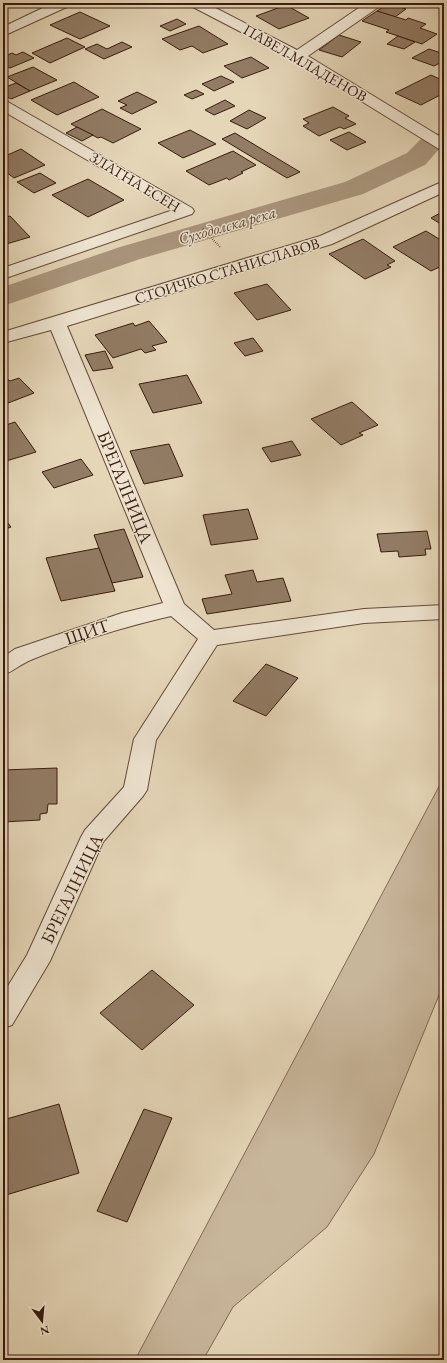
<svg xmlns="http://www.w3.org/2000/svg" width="447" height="1363" viewBox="0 0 447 1363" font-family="'EB Garamond',serif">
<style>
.green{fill:#c8b69b;stroke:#806854}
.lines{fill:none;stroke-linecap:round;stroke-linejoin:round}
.canal{fill:#aa967e;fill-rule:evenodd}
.building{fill:#927c65;stroke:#381b0c}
.minor-casing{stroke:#634a37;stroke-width:2}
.path{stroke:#381b0c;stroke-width:2;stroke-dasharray:0.5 1.5;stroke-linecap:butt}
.minor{fill:#eee4d1;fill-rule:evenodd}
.labels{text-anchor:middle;stroke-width:3;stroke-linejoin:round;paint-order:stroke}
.far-street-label{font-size:15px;fill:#381b0c;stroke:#eee4d1}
.far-water-label{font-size:16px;font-style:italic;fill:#604634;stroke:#eee4d1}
.street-label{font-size:18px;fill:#381b0c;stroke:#eee4d1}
</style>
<rect width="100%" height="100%" fill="#e5d6b8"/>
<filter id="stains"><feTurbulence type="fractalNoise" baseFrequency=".005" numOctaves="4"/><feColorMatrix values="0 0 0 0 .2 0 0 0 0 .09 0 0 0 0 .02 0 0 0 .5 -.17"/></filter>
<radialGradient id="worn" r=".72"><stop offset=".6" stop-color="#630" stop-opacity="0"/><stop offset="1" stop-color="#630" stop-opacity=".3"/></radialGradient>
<path class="green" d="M444,777V983L374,1154L327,1227L233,1307L203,1360H135Z"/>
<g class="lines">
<path class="canal" d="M444,132V148H440L425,165L363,194L140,259L3,306V287L120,247L345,182L407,153L423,137Z"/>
</g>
<g class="building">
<path d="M388,4L406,9L395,17L377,11Z"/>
<path d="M286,5L309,18L279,29L256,16Z"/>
<path d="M377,11L406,20L408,18L426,24L420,28L437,34L422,44L386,32L389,30L362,21Z"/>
<path d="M80,12L110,26L80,39L50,25Z"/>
<path d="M177,19L186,24L170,31L160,26Z"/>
<path d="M199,26L228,44L203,53L192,46L180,50L162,39Z"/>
<path d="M339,35L361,42L342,57L319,50Z"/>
<path d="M398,36L415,42L404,49L387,44Z"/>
<path d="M67,38L85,47L50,63L32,53Z"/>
<path d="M122,42L132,47L104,59L85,49L97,44L107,49Z"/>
<path d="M429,49L444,54V61L434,66L412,58Z"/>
<path d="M23,52L34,58L10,68L3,64V57L12,53L16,55Z"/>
<path d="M251,57L269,68L242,78L224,66Z"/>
<path d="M33,67L57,80L30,91L7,77Z"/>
<path d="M431,75L444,81V93L421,105L395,93Z"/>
<path d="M221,76L234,82L214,91L202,84Z"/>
<path d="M74,82L99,97L57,115L31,100Z"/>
<path d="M16,83L30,91L11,99L3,94V88Z"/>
<path d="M196,90L204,94L192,99L184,95Z"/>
<path d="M137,92L157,102L132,114L120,108L127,105L118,101Z"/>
<path d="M225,100L235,106L214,115L205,110Z"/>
<path d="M333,107L349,116L345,118L356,124L344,129L340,127L319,136L303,126L309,123L303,119Z"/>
<path d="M102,109L141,129L113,143L101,137L98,138L71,124Z"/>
<path d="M249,110L266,118L247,129L230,121Z"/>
<path d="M77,127L93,135L82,141L66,133Z"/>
<path d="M190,130L216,144L183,158L158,143Z"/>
<path d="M349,132L366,142L347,150L330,140Z"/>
<path d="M235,133L300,172L287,178L222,139Z"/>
<path d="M21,149L45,165L14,178L6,172L3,173V157Z"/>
<path d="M233,151L256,165L241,172L243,173L229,180L227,178L209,185L186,171Z"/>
<path d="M40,173L56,183L34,193L17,182Z"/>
<path d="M88,179L124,200L88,217L52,195Z"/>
<path d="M444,211V226L431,218Z"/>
<path d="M10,216L30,237L3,245V218Z"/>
<path d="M426,231L444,242V265L431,271L393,247Z"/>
<path d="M363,239L395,261L387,265L391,267L365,279L329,254Z"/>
<path d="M267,284L291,310L257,320L234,293Z"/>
<path d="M149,321L167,342L152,346L156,350L145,353L141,349L113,358L95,335L133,323L135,326Z"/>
<path d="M253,338L263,351L245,356L234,343Z"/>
<path d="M105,351L113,368L93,371L85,355Z"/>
<path d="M187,375L202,403L153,413L139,384Z"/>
<path d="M3,377H5L10,381L19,378L34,393L3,405Z"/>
<path d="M352,402L378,425L359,433L363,435L341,445L311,419Z"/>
<path d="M15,422L36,452L3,462V426Z"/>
<path d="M292,441L301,455L271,462L262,448Z"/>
<path d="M169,444L183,476L144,484L130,451Z"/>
<path d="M81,459L93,475L54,488L42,472Z"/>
<path d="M248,509L258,539L211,545L203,515Z"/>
<path d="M3,518H4L11,527L3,530Z"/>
<path d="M124,529L143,577L112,583L94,535Z"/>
<path d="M427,531L431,549H425L426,555L399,557L398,551L381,552L377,534Z"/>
<path d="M99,548L115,591L61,601L46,558Z"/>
<path d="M253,570L257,582L283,578L291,601L207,614L202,599L232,594L225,575Z"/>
<path d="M266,664L298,678L266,716L233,701Z"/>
<path d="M57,768V804H48L47,813L40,814V820L3,822V770Z"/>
<path d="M152,970L194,1005L142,1050L100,1013Z"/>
<path d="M59,1104L79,1173L6,1195L3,1182V1120Z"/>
<path d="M144,1109L172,1118L127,1222L97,1211Z"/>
</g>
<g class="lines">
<g class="minor-casing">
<g id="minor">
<path d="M53,3H71L69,6L3,36V27Z"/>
<path d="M189,3H206L297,50L366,3H382L380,6L308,56L444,139V151L439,149L293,59L191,6Z"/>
<path d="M3,101L8,102L192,208L194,211L192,214L3,279V268L173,210L3,111Z"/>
<path d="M444,181V192L332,244L67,326L184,604L214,630L364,609L444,605V619L364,623L217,645L156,740L147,790L143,796L103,842L50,961L12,1025L3,1028V994L27,955L81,837L85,830L124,787L134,739L198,639L171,616C124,627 77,641 33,659C22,663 14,671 3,675V657L15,649L122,613L163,603L51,330L3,343V332L320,236Z"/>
</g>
</g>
<path class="path" d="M203,229L220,247"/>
<use href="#minor" class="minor"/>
</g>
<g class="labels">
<g class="far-street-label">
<text transform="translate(305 63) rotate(30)" y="5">ПАВЕЛ МЛАДЕНОВ</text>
<text transform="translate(135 182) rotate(31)" y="5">ЗЛАТНА ЕСЕН</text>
<text transform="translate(227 271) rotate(-17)" y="5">СТОИЧКО СТАНИСЛАВОВ</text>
</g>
<g class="far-water-label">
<text transform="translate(227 225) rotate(-16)" y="6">Суходолска река</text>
</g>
<g class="street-label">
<text transform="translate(125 487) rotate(68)" y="6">БРЕГАЛНИЦА</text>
<text transform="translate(87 632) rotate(-19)" y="6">ЩИТ</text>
<text transform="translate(72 889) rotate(-64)" y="6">БРЕГАЛНИЦА</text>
</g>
</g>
<rect width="447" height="1363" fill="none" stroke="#e5d6b8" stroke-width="16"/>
<rect x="4" y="4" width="439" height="1355" fill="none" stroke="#381b0c" stroke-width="2"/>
<rect x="8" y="8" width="431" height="1347" fill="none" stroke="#381b0c"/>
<g transform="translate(42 1321) rotate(164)" stroke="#eee4d1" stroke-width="3" paint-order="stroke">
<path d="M0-3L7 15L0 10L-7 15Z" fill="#381b0c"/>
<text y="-6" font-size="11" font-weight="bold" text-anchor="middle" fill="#381b0c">N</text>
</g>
<rect width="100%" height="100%" filter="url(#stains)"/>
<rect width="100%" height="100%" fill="url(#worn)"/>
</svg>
